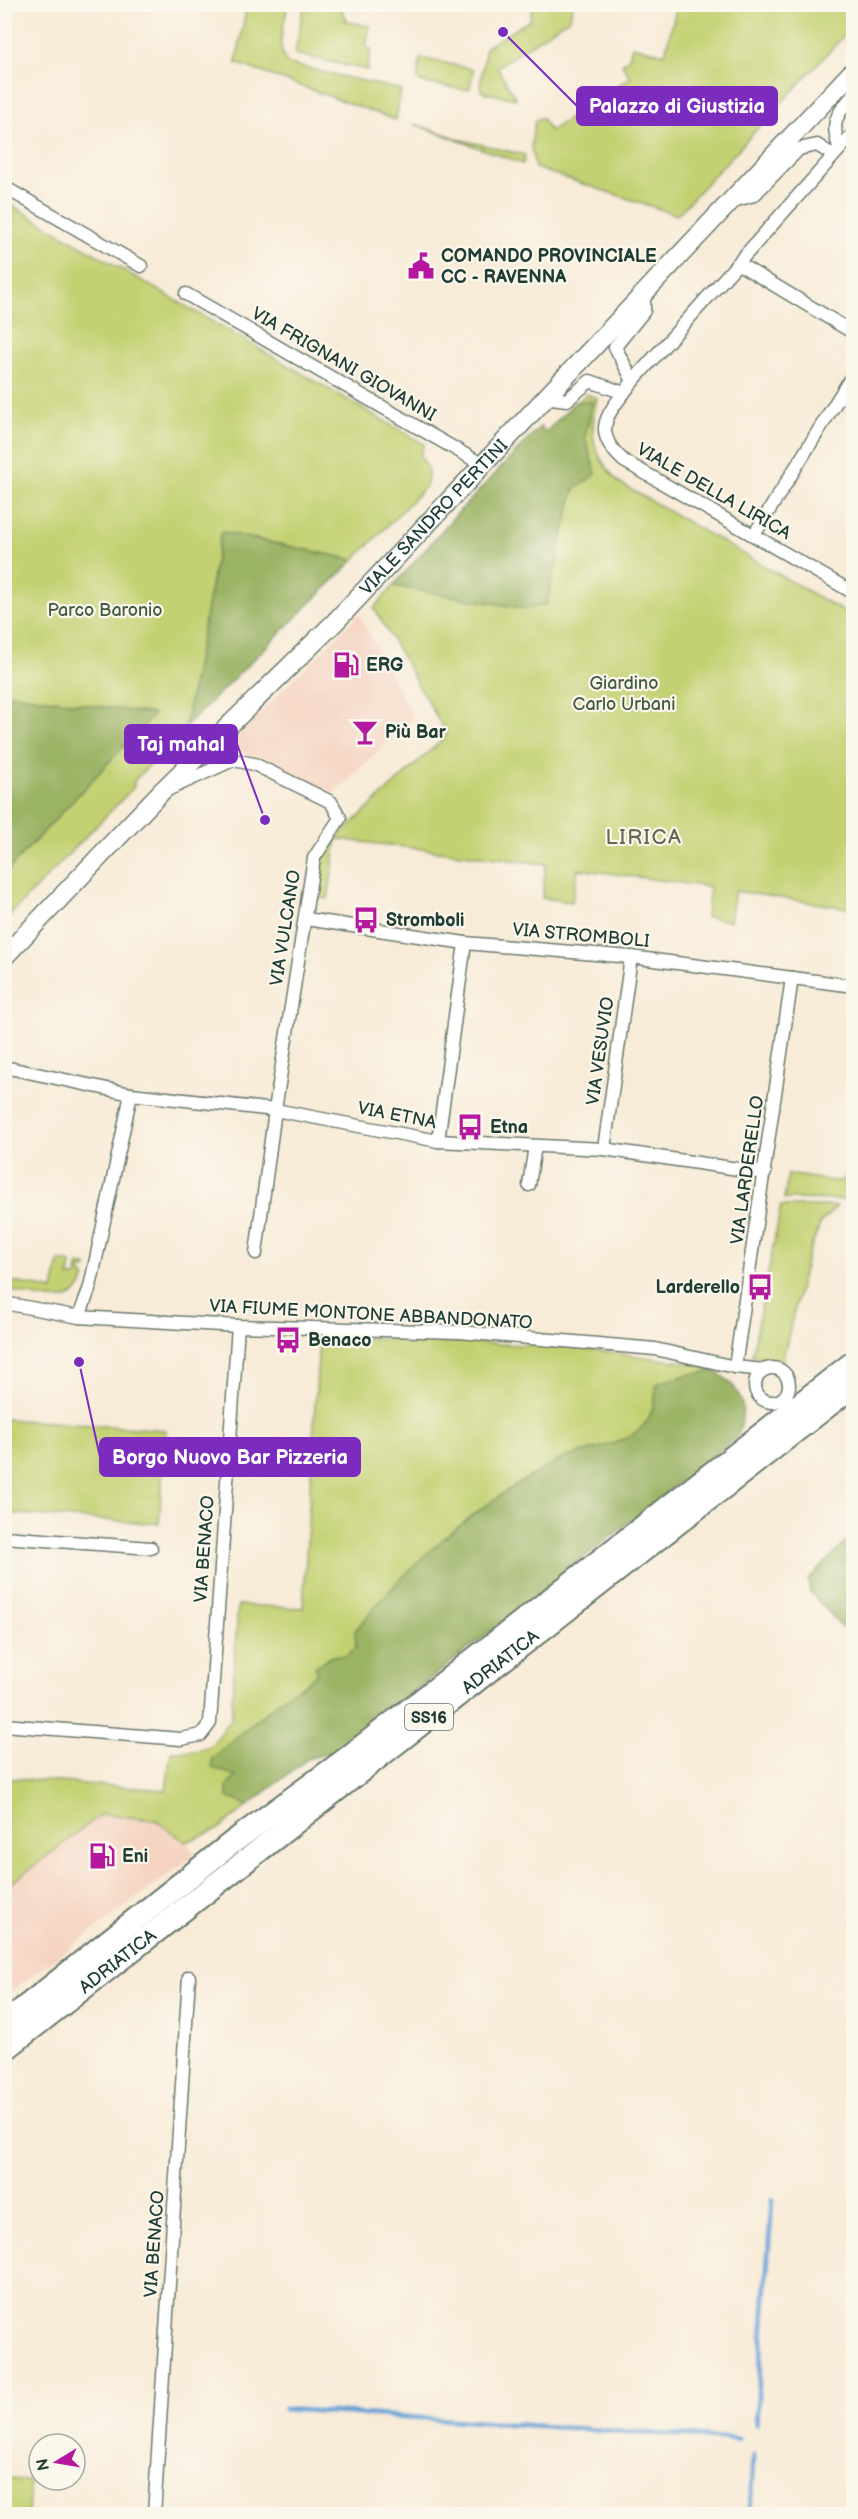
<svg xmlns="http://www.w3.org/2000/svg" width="858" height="2519" viewBox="0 0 858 2519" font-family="'Balsamiq Sans',sans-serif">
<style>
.built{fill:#f5d3c1}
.green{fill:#c4d173;stroke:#728754;stroke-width:1.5}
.forest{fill:#9bb365;stroke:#5d784c;stroke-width:1.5}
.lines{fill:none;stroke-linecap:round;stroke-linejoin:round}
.stream{stroke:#66a1d6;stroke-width:5}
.street-casing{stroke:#6b7a6d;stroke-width:15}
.secondary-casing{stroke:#6b7a6d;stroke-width:21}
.highway-casing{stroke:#6b7a6d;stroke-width:26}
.street{stroke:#fff;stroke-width:12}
.secondary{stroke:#fff;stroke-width:18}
.highway{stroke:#fff;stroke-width:22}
.labels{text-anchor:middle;stroke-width:4.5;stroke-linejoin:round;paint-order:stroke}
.shield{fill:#fbf7ec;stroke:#61756b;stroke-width:1.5}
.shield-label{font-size:16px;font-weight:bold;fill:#1f3d34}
.poi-label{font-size:18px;font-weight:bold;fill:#1f3d34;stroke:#fbf7ec;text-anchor:start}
.street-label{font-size:18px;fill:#1f3d34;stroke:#fbf7ec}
.park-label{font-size:18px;fill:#405b41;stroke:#fbf7ec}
.quarter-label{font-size:21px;letter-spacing:1.5px;fill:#676750;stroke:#fbf7ec}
.leader{fill:none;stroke:#7b2cbf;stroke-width:2}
.callout-dot{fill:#7b2cbf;stroke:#fbf7ec;stroke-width:2}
.callout{fill:#7b2cbf;stroke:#7b2cbf;stroke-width:2}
.callout-label{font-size:20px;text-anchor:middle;font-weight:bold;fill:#fff}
</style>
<rect width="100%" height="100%" fill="#fbf7ec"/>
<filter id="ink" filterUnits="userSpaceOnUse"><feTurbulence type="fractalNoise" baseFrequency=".0167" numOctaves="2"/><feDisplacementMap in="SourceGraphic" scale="12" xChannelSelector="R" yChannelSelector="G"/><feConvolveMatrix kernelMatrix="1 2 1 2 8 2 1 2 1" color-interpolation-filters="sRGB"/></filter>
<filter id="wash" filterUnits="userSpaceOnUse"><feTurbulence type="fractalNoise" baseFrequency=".008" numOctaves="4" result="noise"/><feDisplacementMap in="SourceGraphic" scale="24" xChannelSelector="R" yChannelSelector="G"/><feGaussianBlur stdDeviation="1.35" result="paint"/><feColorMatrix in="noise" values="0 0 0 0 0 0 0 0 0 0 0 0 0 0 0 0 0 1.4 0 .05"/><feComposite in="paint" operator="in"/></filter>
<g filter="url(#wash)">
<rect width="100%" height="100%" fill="#f8ebd7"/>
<g class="built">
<path d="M359,614L413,717L334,794L228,745Z"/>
<path d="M102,1814L156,1820L186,1842L195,1855L5,1996V1888Z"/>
</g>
<g class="green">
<path d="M247,5H288C285,21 273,52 289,64L401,90L396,120L236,63Z"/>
<path d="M304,5H338L347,19L345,21L370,26L366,48L371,49L367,70L295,54Z"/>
<path d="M533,5H573L570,18L497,67L516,99L482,92L480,86L486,47L530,20Z"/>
<path d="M677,5H853V26L677,215L535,168L531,146L535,120L542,118L550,131L630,77L622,64L629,58L632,46L665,54Z"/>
<path d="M421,58L473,69L470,88L465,90L420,82L417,77Z"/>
<path d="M414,124L462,140L525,155L523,164Z"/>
<path d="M4,201L424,444L420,456C428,467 431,472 426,486L354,560L221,532L185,727L134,781V787L5,920Z"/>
<path d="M586,394L597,398C589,437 591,451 618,482L853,617V909L735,891L730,921L706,917L710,887L578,869L572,902L542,898L546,864L337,839L328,899L314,897L322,858L329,845L447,735L374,608L454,517L540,427L546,432Z"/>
<path d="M853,1170V1200L784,1199L788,1174L840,1182Z"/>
<path d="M781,1206H837L821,1222L807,1257L782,1362L752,1355Z"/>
<path d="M59,1261L71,1263L69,1277H76L79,1264L87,1266L86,1269L81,1268L80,1275L85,1276C76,1315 32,1295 5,1289V1280L53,1290Z"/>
<path d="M322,1336L571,1347L697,1364C734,1378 752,1397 737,1437L341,1749L307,1759L217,1830L186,1842L155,1820L102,1814L5,1888V1778L166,1790L171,1751C200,1753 213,1752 226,1723L231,1721L238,1605L303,1608L319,1339Z"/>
<path d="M4,1419L166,1430L159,1524L5,1513Z"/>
<path d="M4,2479L30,2480L28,2514H5Z"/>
</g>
<g class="forest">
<path d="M593,401L585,437L596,474L574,490L546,605L526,609L393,586L454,517L540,427L546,432L575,402Z"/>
<path d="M221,532L354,560L185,727Z"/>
<path d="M5,693L154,714L5,873L4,693Z"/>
<path d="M716,1371C742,1390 749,1406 737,1437L341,1749L307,1759L248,1806L227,1797V1785L236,1776L212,1768V1758L287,1694L306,1684L317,1672L315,1667L332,1656H345L356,1648L355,1631C409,1562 480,1502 558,1461C584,1448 622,1448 643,1426C653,1417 655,1396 657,1383L691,1374Z"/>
<path d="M853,1534V1639L810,1592L808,1580Z"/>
</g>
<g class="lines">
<g class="stream">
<path d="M284,2409L738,2439"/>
<path d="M756,2424L772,2200"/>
<path d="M750,2514L753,2456"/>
</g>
</g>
</g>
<g filter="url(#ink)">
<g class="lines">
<g class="street-casing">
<g id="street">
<path d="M854,133L633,381C610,412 588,429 624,461L854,593"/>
<path d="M839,147C830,120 837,115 854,94"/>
<path d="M4,187L141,266"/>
<path d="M733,201L754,195L799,149L817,145L833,155"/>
<path d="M739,264L854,333"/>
<path d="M186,294L485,466"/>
<path d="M633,381L615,347L644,311V292"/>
<path d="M544,397L567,400L590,381L624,393"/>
<path d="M754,535L854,373"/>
<path d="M167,790L233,760L254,764L331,802L340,818L314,858L275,1110L256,1253"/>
<path d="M306,919L465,943L631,957L854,986"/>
<path d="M4,1067L131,1094L275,1110L438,1141L604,1149L765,1173"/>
<path d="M438,1141L465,943"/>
<path d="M604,1149L631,957"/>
<path d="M529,1185L535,1146"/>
<path d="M4,1303L79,1317L238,1326L460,1332L655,1349L735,1367L764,1370"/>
<path d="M79,1317L90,1287L131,1094"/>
<path d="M735,1367L792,978"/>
<circle cx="772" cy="1385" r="17"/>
<path d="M4,1537L151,1548"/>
<path d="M4,1725L181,1739L201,1735L210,1723L238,1326"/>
<path d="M154,2514L189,1977"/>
</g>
</g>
<g class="secondary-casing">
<g id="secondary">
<path id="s1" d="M4,957L161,792L335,622L854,70"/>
</g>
</g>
<g class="highway-casing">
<g id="highway">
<path d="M4,2024L233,1842L350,1756L854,1362"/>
<path id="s2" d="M4,2050L854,1385"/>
</g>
</g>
<use href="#street" class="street"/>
<use href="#secondary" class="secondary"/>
<use href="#highway" class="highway"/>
</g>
</g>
<defs>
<g id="civic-bare" transform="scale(2.07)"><path d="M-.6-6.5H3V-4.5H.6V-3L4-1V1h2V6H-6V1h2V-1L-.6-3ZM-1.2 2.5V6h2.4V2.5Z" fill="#b5179e" stroke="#fbf7ec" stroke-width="2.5" paint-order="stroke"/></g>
<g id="fuel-bare" transform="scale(2.07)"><path d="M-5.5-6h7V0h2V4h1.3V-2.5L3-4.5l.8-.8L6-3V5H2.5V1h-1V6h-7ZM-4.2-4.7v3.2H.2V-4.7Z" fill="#b5179e" stroke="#fbf7ec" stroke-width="2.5" paint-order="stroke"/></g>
<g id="bar-bare" transform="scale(2.07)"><path d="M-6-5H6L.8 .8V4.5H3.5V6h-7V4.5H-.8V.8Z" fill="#b5179e" stroke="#fbf7ec" stroke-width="2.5" paint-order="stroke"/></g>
<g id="bus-bare" transform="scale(2.07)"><path d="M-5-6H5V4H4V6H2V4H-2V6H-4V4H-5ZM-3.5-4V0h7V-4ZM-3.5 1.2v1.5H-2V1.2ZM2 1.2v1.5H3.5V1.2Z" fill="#b5179e" stroke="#fbf7ec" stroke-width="2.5" paint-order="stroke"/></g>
</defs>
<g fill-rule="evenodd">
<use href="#civic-bare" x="421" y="266"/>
<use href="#fuel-bare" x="346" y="665"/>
<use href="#bar-bare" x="365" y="732"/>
<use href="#bus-bare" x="366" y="920"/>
<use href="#bus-bare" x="470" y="1127"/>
<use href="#bus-bare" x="760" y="1287"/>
<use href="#bus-bare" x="288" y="1340"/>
<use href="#fuel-bare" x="102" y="1856"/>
</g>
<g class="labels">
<rect class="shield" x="405" y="1704" width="48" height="26" rx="4.5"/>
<g class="shield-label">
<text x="429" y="1723">SS16</text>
</g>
<g class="poi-label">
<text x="441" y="262">COMANDO PROVINCIALE<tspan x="441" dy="21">CC - RAVENNA</tspan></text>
<text x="366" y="671">ERG</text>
<text x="385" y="738">Più Bar</text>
<text x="386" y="926">Stromboli</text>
<text x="490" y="1133">Etna</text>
<text x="740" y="1293" text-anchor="end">Larderello</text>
<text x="308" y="1346">Benaco</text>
<text x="122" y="1862">Eni</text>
</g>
<g class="street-label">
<text transform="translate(344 364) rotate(30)" y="6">VIA FRIGNANI GIOVANNI</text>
<text transform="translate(714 491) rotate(30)" y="6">VIALE DELLA LIRICA</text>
<text dy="6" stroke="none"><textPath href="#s1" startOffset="615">VIALE SANDRO PERTINI</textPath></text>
<text transform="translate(285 928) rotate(-81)" y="6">VIA VULCANO</text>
<text transform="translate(581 935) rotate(5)" y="6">VIA STROMBOLI</text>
<text transform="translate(600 1051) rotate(-82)" y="6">VIA VESUVIO</text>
<text transform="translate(397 1115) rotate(11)" y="6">VIA ETNA</text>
<text transform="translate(747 1170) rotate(-82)" y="6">VIA LARDERELLO</text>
<text transform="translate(371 1314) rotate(3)" y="6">VIA FIUME MONTONE ABBANDONATO</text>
<text transform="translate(204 1549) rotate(-86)" y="6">VIA BENACO</text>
<text dy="6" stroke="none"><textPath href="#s2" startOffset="630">ADRIATICA</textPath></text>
<text dy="6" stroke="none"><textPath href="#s2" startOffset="144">ADRIATICA</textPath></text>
<text transform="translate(154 2244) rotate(-86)" y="6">VIA BENACO</text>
</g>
<g class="park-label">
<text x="105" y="616">Parco Baronio</text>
<text x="624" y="689">Giardino<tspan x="624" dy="21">Carlo Urbani</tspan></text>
</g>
<g class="quarter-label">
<text x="644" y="844">LIRICA</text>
</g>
</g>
<path class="leader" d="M503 32L577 106M265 820L237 744M79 1362L100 1457"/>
<g class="callout-dot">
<circle cx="503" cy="32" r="6"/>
<circle cx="265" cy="820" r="6"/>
<circle cx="79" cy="1362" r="6"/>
</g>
<g class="callout">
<rect x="577" y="87" width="200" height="38" rx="6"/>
<rect x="125" y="725" width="112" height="38" rx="6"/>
<rect x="100" y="1438" width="260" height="38" rx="6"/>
</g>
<g class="callout-label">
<text x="677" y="113">Palazzo di Giustizia</text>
<text x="181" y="751">Taj mahal</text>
<text x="230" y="1464">Borgo Nuovo Bar Pizzeria</text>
</g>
<rect width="858" height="2519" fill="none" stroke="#fbf7ec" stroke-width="24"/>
<g transform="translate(57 2462) rotate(259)"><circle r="28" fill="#fbf7ec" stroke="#a3ada2" stroke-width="1.5"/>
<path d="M0-4.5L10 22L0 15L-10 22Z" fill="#b5179e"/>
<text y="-9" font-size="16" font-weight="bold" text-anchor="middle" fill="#1f3d34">N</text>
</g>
</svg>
